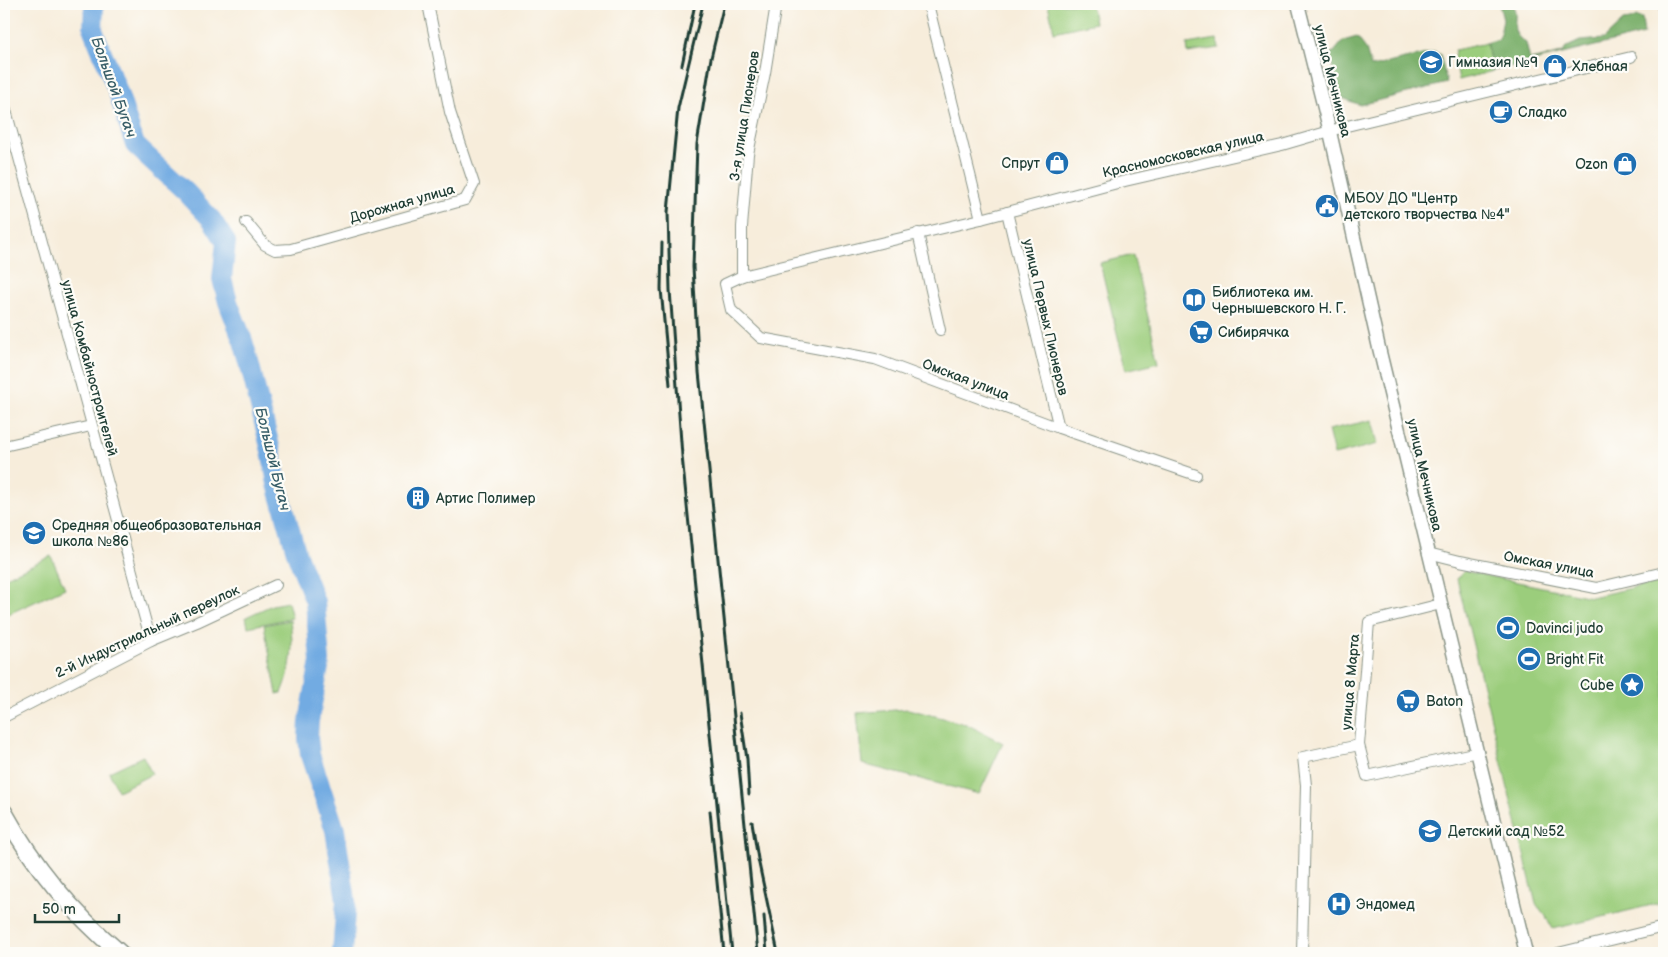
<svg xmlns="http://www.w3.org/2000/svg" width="1668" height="957" viewBox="0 0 1668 957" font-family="'Balsamiq Sans',sans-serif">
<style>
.green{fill:#9bcd7c;stroke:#5d8558}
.forest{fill:#7cb06c;stroke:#4e7650}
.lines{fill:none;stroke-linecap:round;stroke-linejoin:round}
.river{stroke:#72abe2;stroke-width:20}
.minor-casing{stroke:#8b9588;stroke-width:12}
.tertiary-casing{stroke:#8b9588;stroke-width:15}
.secondary-casing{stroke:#8b9588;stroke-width:16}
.primary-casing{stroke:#8b9588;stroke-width:19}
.minor{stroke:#fff;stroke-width:10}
.tertiary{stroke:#fff;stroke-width:12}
.secondary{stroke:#fff;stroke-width:14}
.primary{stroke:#fff;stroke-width:16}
.rail{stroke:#1f3d34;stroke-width:3}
.labels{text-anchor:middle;stroke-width:4.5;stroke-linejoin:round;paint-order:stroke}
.poi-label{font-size:14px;fill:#1f3d34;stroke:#fdfcf7;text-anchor:start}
.street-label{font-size:14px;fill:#1f3d34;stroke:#fdfcf7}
.water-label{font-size:15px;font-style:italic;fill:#385e68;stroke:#fdfcf7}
</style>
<rect width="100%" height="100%" fill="#fdfcf7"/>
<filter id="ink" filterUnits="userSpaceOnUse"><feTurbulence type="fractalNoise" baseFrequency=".02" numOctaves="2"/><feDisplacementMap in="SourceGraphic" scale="10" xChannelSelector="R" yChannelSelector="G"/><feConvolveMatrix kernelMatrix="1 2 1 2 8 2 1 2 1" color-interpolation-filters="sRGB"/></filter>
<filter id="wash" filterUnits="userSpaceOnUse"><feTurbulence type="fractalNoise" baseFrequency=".0096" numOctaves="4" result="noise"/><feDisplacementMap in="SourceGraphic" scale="20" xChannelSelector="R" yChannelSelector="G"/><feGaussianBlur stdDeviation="1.12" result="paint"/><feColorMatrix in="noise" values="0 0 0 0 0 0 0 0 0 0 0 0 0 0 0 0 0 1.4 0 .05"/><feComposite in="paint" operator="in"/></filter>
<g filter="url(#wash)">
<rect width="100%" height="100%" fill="#f7eddb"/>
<g class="green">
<path d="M1048,4H1091L1095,23L1054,32Z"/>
<path d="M1217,39L1219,48L1188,53L1187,44Z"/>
<path d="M1486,43L1493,71L1459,80L1454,56L1455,50Z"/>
<path d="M1133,255L1159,362L1126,370L1100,263Z"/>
<path d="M1372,420L1378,444L1334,455L1328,430Z"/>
<path d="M51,556L65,588L4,616V578Z"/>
<path d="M1464,571L1591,597L1664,581V902L1553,929L1545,915L1536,904L1457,579Z"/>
<path d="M288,602L292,618L248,627L246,617L272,605Z"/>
<path d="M290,620C294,646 292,669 282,693L277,694L264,625Z"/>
<path d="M908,709L966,724L1003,743L979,794L862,764L857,713Z"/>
<path d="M143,756L152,774L118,791L109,772Z"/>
</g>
<g class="forest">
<path d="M1499,4H1513C1520,22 1506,30 1526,43L1530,60L1562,53L1567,47L1580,41L1604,39L1623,21L1630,20L1637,17L1642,18L1644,34L1493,71L1486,43L1499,39L1503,20Z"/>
<path d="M1357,37L1366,49L1371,67L1434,52L1440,54L1447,83L1360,105L1340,97L1329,53L1334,52L1343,41Z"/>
</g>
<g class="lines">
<path class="river" d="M94,4L93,30L117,89L135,145L186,192L212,220L226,242L222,279L228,302L243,341L249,362L272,455L277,484L297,555L315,602L320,661L309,721L308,738L310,755L335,830L346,900L342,953"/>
</g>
</g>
<g filter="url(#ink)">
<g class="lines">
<g class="minor-casing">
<g id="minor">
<path d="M776,4L765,73L748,154L742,227V276L725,284L731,310L761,338L875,359L1059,428L1196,475"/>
<path d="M928,4L981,219"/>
<path d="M4,103L151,641"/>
<path d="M1007,212L1059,428"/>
<path d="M246,222L265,245L275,250L291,249L465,200L474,184L450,112L428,4"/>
<path d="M918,233L940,330"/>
<path d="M742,276L981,219L1125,181L1282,145L1347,126L1631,57"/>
<path d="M4,446L91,426"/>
<path d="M1428,553L1460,561L1596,588L1664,572"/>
<path d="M4,717L151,641L197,622L276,585"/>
<path d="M1359,745L1367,776L1478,752"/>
<path d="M1302,953L1306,785L1303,757L1359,745L1369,622L1441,604"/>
<path d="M1558,953L1664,927"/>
</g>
</g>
<g class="tertiary-casing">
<path id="tertiary" d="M1298,4L1330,132L1379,348L1526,953"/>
</g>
<g class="secondary-casing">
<path id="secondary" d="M1664,4V6"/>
</g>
<g class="primary-casing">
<path id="primary" d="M4,812C33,865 74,914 120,953"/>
</g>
<use href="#minor" class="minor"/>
<use href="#tertiary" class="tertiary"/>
<use href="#secondary" class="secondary"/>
<use href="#primary" class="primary"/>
<g class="rail">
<path d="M703,4L678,108L668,212L670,290L682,456L732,953"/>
<path d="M724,4L711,58L697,144L693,267L699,372L758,953"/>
<path d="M682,65L695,4"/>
<path d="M662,243L661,289L670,385"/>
<path d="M740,713L747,759L749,794"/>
<path d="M710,811L724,953"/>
<path d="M752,822L758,859L778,953"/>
<path d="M764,916L767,953"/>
</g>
</g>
</g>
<defs>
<g id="school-disc" transform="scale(1.25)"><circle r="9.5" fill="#1f6fb2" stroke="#fdfcf7"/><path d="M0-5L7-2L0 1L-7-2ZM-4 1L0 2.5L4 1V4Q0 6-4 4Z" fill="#fff"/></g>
<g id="shop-disc" transform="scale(1.25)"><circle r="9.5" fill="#1f6fb2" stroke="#fdfcf7"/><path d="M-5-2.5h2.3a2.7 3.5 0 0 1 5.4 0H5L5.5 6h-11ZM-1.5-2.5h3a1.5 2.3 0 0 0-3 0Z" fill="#fff"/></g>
<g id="cafe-disc" transform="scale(1.25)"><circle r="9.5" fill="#1f6fb2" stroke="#fdfcf7"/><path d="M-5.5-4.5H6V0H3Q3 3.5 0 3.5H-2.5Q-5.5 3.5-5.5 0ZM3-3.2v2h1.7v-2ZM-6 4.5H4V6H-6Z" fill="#fff"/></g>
<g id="civic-disc" transform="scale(1.25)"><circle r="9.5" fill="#1f6fb2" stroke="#fdfcf7"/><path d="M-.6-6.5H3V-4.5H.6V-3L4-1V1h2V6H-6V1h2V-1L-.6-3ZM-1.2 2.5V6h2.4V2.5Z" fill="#fff"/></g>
<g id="library-disc" transform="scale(1.25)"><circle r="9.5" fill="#1f6fb2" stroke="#fdfcf7"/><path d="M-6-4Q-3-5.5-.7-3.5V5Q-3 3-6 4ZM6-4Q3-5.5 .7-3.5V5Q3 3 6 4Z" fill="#fff"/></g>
<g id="supermarket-disc" transform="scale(1.25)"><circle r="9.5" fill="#1f6fb2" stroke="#fdfcf7"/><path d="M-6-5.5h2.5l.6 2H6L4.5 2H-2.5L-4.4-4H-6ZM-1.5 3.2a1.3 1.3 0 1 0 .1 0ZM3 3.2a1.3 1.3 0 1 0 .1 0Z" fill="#fff"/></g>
<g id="building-disc" transform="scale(1.25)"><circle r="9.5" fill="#1f6fb2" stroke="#fdfcf7"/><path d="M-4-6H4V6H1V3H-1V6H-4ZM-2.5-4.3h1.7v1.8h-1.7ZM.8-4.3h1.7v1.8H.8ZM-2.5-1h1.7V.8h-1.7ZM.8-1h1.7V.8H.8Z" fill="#fff"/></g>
<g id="stadium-disc" transform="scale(1.25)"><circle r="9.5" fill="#1f6fb2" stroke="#fdfcf7"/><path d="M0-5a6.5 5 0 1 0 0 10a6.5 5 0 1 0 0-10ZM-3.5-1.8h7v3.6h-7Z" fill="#fff"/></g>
<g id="sight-disc" transform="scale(1.25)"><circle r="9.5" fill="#1f6fb2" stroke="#fdfcf7"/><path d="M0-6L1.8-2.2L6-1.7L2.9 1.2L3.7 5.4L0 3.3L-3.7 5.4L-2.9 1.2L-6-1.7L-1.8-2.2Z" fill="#fff"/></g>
<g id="hospital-disc" transform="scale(1.25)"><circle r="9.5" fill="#1f6fb2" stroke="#fdfcf7"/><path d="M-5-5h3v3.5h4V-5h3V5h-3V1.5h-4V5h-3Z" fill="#fff"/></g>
</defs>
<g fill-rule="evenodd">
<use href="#school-disc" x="1431" y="62"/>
<use href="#shop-disc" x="1555" y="66"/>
<use href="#cafe-disc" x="1501" y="112"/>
<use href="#shop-disc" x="1057" y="163"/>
<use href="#shop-disc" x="1625" y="164"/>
<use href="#civic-disc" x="1327" y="206"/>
<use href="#library-disc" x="1194" y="300"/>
<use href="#supermarket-disc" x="1201" y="332"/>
<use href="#building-disc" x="418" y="498"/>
<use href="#school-disc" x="34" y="533"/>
<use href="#stadium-disc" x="1508" y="628"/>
<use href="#stadium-disc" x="1529" y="659"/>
<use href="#sight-disc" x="1632" y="685"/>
<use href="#supermarket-disc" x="1408" y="701"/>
<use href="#school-disc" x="1430" y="831"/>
<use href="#hospital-disc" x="1339" y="904"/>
</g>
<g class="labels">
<g class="poi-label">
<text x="1448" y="67">Гимназия №9</text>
<text x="1572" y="71">Хлебная</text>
<text x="1518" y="117">Сладко</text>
<text x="1040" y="168" text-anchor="end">Спрут</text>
<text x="1608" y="169" text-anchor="end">Ozon</text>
<text x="1344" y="203">МБОУ ДО "Центр<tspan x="1344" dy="16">детского творчества №4"</tspan></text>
<text x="1212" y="297">Библиотека им.<tspan x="1212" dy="16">Чернышевского Н. Г.</tspan></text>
<text x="1218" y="337">Сибирячка</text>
<text x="436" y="503">Артис Полимер</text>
<text x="52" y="530">Средняя общеобразовательная<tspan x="52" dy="16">школа №86</tspan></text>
<text x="1526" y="633">Davinci judo</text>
<text x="1546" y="664">Bright Fit</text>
<text x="1614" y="690" text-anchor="end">Cube</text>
<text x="1426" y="706">Baton</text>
<text x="1448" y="836">Детский сад №52</text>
<text x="1356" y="909">Эндомед</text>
</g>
<g class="street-label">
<text transform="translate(1333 81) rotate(76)" y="5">улица Мечникова</text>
<text transform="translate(744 116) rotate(-81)" y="5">3-я улица Пионеров</text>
<text transform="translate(1183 154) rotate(-13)" y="5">Красномосковская улица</text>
<text transform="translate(402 203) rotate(-16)" y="5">Дорожная улица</text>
<text transform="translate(1046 317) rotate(77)" y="5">улица Первых Пионеров</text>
<text transform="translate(90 368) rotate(75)" y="5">улица Комбайностроителей</text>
<text transform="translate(966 379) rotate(21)" y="5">Омская улица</text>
<text transform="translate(1425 475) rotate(77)" y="5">улица Мечникова</text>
<text transform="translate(1549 564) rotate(11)" y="5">Омская улица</text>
<text transform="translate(147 631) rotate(-25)" y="5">2-й Индустриальный переулок</text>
<text transform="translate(1350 682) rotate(-85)" y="5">улица 8 Марта</text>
</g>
<g class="water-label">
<text transform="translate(114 87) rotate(70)" y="5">Большой Бугач</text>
<text transform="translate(273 459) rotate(76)" y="5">Большой Бугач</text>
</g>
</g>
<rect width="1668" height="957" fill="none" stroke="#fdfcf7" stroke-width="20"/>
<path d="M35 914v8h84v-8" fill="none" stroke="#1f3d34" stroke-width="2.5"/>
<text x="42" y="914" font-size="15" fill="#1f3d34" stroke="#fdfcf7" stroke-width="4" paint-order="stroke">50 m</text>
</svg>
